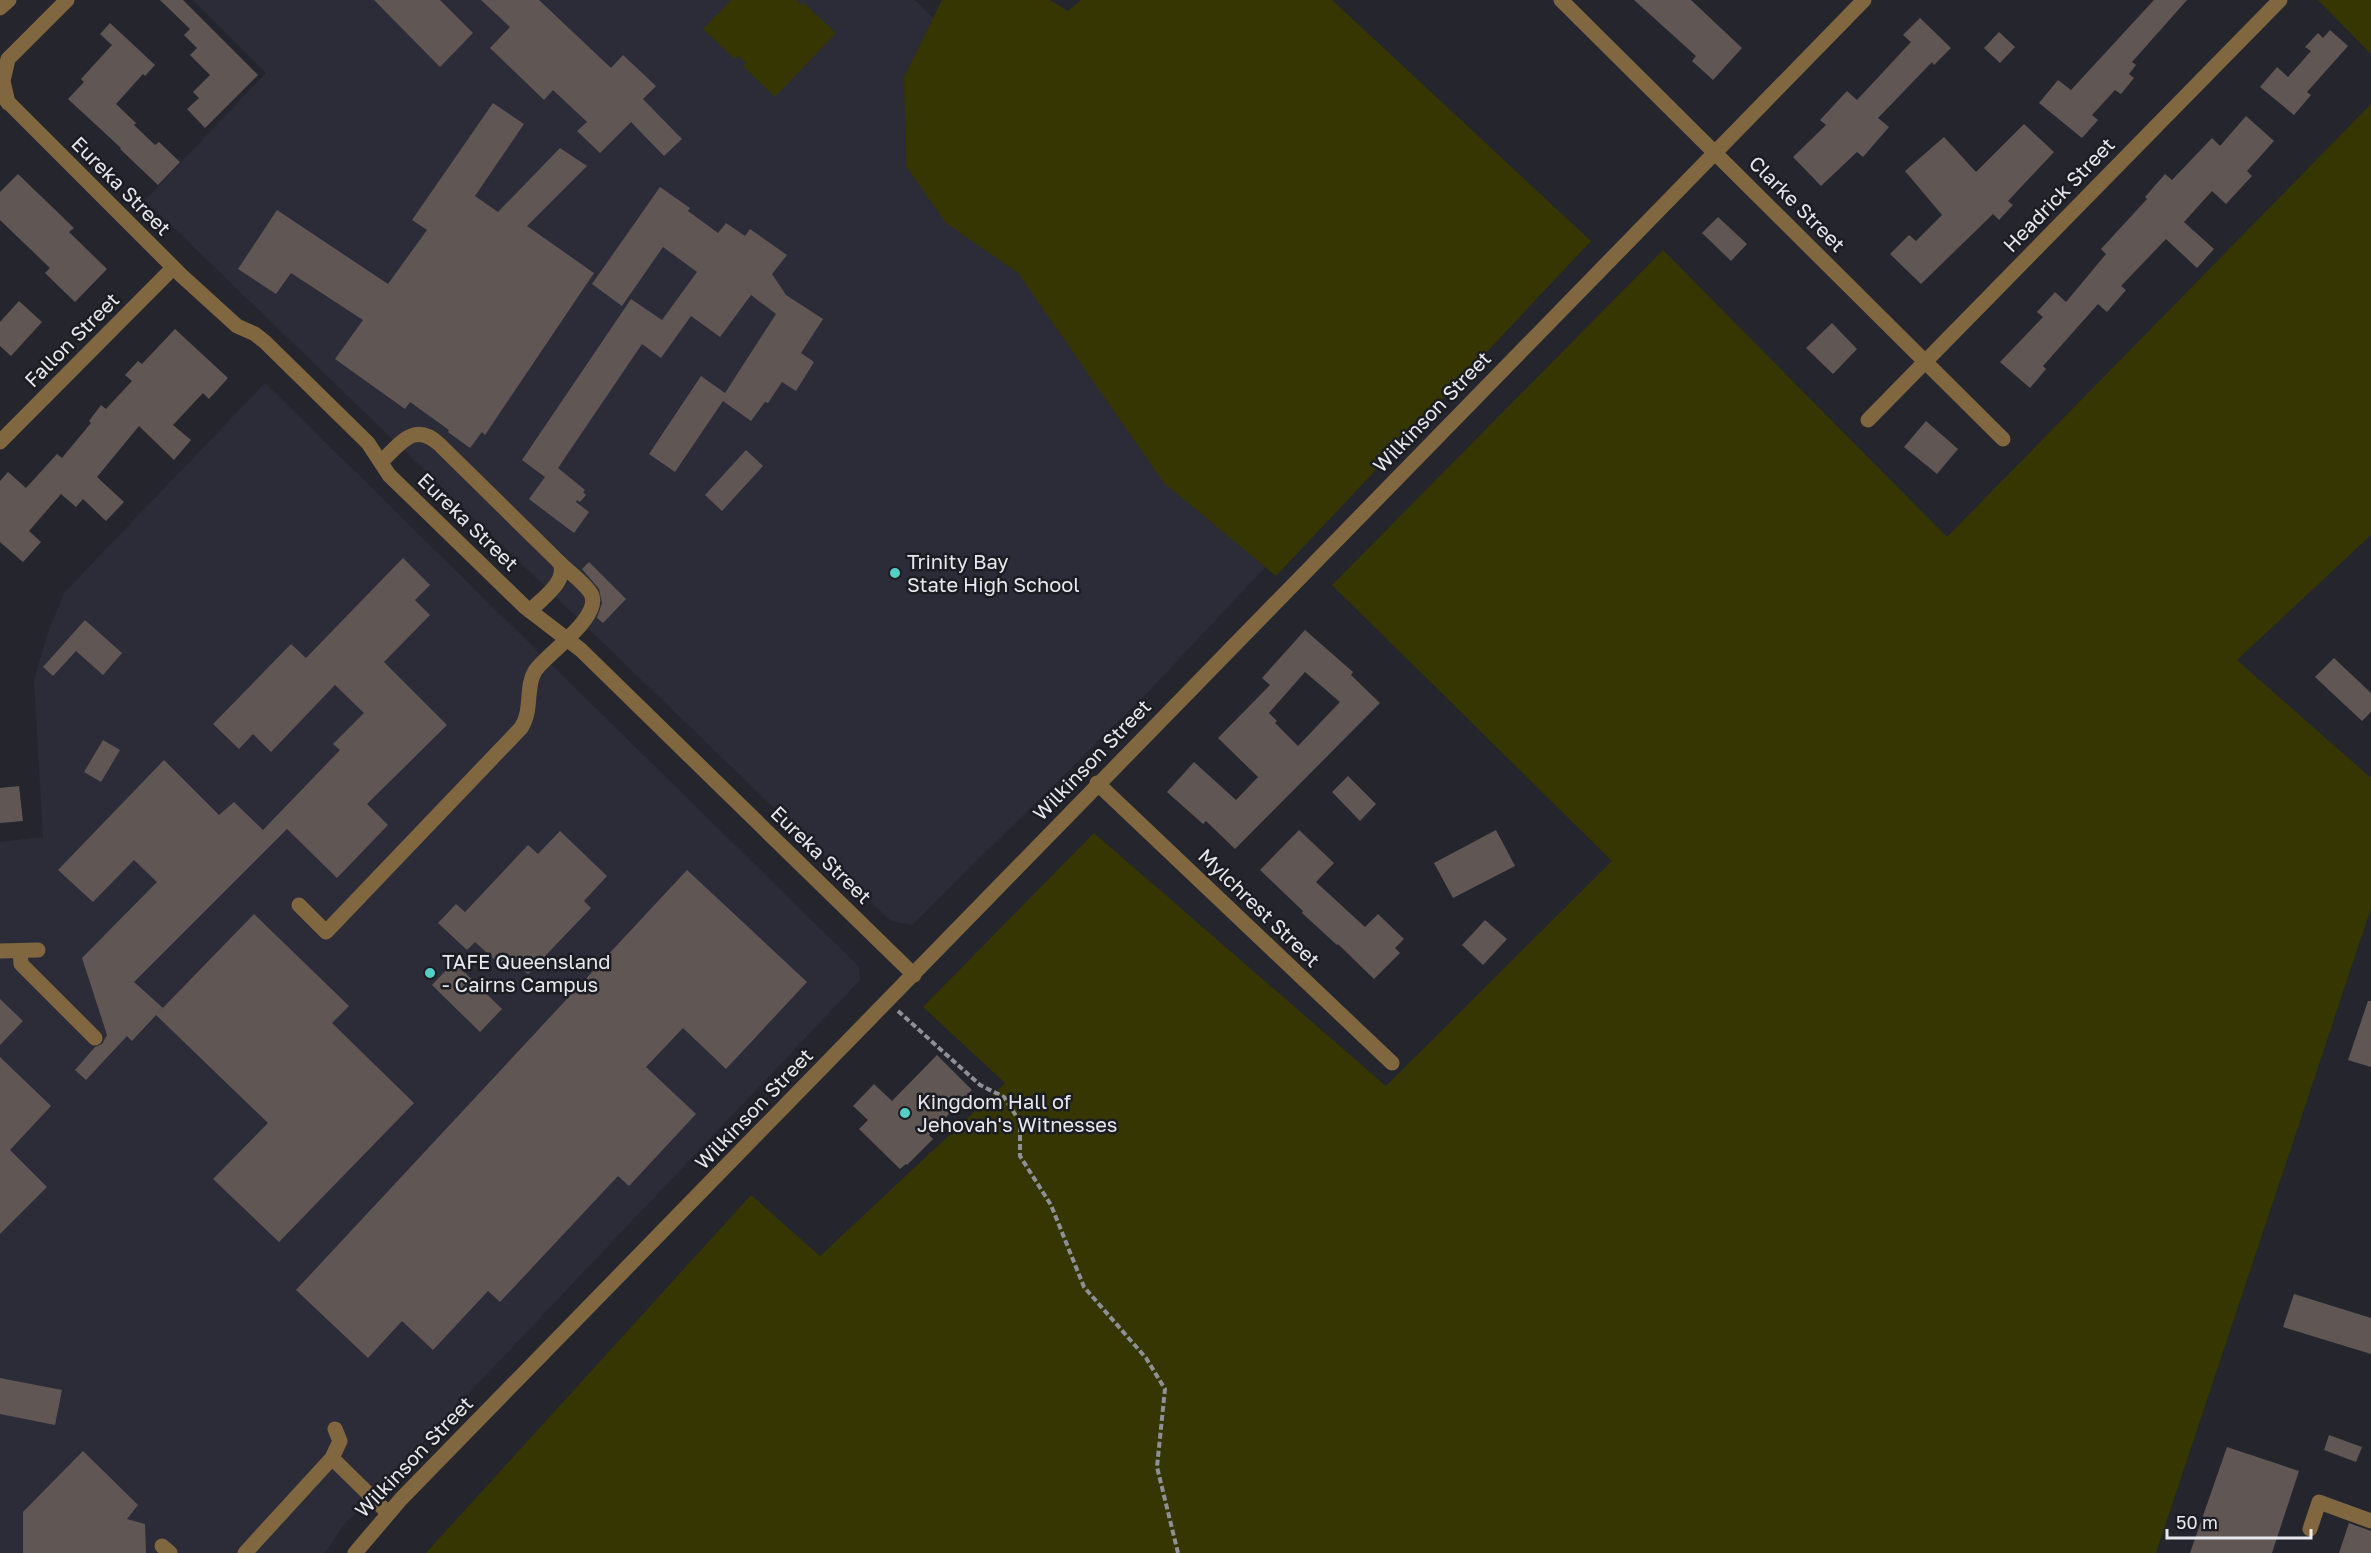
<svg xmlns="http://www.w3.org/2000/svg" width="2371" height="1553" viewBox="0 0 2371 1553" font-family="'Golos Text',sans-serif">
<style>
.built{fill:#2c2c39}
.green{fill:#353602}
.building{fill:#605654;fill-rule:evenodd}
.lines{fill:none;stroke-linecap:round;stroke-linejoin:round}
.path{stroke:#8f9096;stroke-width:4;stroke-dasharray:6 3;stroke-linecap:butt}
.minor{stroke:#816740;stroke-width:15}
.poi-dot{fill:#55cec5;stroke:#1c1c23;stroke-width:2}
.labels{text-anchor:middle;stroke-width:5;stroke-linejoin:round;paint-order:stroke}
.street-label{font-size:20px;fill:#e8e9ee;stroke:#1c1c23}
.poi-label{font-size:20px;fill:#e8e9ee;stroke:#1c1c23;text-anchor:start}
</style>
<rect width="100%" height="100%" fill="#25262d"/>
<g class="built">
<path d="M193,0H915L1371,454L1149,691L912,925L891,921L145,200L266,73Z"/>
<path d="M265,383L859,967L860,980L343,1526L325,1553H0V842L43,837L34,680L49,630L64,593Z"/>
</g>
<g class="green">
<path d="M731,0H796L802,5L804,3L836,33L775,97L743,66L746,63L738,56L735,59L703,29Z"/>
<path d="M942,0H1050L1068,11L1081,0H1332L1591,241L1276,576L1164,483L1018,273L946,223L906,166L904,77Z"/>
<path d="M2318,0H2371V54Z"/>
<path d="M2371,104V535L2237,660L2371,778V908L2156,1553H426L751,1195L820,1256L1005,1083L923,1007L1094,833L1386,1086L1612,861L1332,585L1663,250L1947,537Z"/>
</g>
<g class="building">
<path d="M160,0H183L258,75L205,128L187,109L199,98L193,92L210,75L190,55L197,48L184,35L190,29Z"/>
<path d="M374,0H440L473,33L440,67Z"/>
<path d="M481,0H539L611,68L623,55L656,86L643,99L682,139L664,156L631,122L600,153L577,131L587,122L553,90L544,100L490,48L510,27Z"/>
<path d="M1634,0H1691L1742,48L1713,80L1692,61L1696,56Z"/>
<path d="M2154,0H2187L2132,62L2136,65L2129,74L2134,78L2121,94L2115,90L2092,115L2098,120L2082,138L2039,103L2058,80L2071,90Z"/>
<path d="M1920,18L1951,48L1934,65L1932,62L1878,118L1889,127L1863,157L1857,152L1821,186L1793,157L1826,125L1820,120L1847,91L1857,100L1911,42L1903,35Z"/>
<path d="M110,23L155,65L145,76L143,74L116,104L136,123L134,125L155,145L159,142L180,162L158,185L120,149L121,148L68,99L84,82L81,79L112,45L100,34Z"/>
<path d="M2330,30L2348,46L2307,92L2311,95L2294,115L2260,87L2277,67L2288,77L2311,51L2305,47L2318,33L2323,38Z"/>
<path d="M1999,32L2015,47L2000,63L1984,48Z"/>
<path d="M493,103L524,124L475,196L498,212L560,148L587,166L527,226L594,273L485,435L482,432L470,448L448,432L449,430L410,402L405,409L335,359L363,320L291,273L276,294L238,269L277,210L388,284L427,230L412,220Z"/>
<path d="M2246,116L2274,141L2247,171L2252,176L2226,204L2212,191L2184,222L2214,249L2197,268L2166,239L2121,286L2126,290L2107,312L2098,304L2043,366L2046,369L2030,388L2000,362L2043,317L2037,312L2055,292L2066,302L2106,254L2101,249L2147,199L2145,197L2165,174L2172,180L2212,138L2220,146Z"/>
<path d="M2024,124L2054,152L2008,201L2013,205L1999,220L1993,214L1921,284L1890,254L1909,235L1916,241L1942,215L1905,171L1944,137L1976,172Z"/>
<path d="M18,174L74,228L69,232L107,269L75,302L45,273L50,268L0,220V192Z"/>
<path d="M660,187L690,208L688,211L718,233L726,223L745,236L750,229L787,255L772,274L786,295L823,319L801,353L814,362L796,391L782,382L768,403L765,402L751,421L723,401L675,472L649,454L701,376L725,393L776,314L751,295L720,337L691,316L661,358L642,344L558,468L585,490L583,492L586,495L580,502L577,500L576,502L589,512L574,533L529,499L545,477L522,460L631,299L662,320L697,272L663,247L622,306L592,284Z"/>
<path d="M1718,217L1747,244L1731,261L1702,233Z"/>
<path d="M19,301L42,322L11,356L0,346V322Z"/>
<path d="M1832,323L1857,349L1833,374L1806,348Z"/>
<path d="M175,329L228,378L209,399L203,393L173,425L191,440L174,460L139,426L97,477L124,502L106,521L83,499L76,507L61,494L29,531L41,542L23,562L0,542V481L8,472L26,488L57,454L62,458L91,423L89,421L101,405L106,409L132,381L125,375L138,361L142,364Z"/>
<path d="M1926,421L1958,449L1937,474L1904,447Z"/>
<path d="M746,450L763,466L722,511L705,495Z"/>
<path d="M403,558L430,585L415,600L430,615L384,662L447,725L367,804L388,825L337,878L287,829L134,982L163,1008L157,1014L254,914L349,1006L332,1023L414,1103L279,1242L213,1179L268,1123L156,1015L132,1041L127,1036L86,1080L75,1070L95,1047L102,1044L107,1035L82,958L157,882L134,860L93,902L58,870L164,760L219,815L234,802L263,830L340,750L333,744L364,713L335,685L271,752L253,734L239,749L213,724L291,644L306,658Z"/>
<path d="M589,562L626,599L603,623L597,618L602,603L599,589L582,569Z"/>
<path d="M85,620L122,653L103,675L76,651L53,676L43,667Z"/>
<path d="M1305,630L1353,672L1351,675L1380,703L1235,849L1206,821L1203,824L1167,792L1194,762L1236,800L1258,777L1218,738L1270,685L1262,678ZM1305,672L1340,702L1298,746L1275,723L1277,721L1269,713Z"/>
<path d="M2334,658L2371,693V712L2362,721L2315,677Z"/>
<path d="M103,740L120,750L101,782L84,772Z"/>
<path d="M1348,776L1376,804L1360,821L1332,792Z"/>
<path d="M19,786L23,821L0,823V788Z"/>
<path d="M1299,830L1334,863L1316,882L1365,927L1378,914L1404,939L1395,948L1400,953L1374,979L1338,944L1337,945L1302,913L1303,911L1260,870Z"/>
<path d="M1496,830L1515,866L1453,898L1434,863Z"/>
<path d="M560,831L607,876L584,901L591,908L528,974L515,962L507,971L475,942L467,950L438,923L456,904L465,912L528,845L538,854Z"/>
<path d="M687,870L807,982L726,1069L683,1028L646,1067L696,1114L629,1186L618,1176L500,1302L488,1291L433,1350L402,1321L368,1358L296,1290Z"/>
<path d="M1485,920L1507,939L1483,965L1462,945Z"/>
<path d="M454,962L502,1009L480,1032L432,985Z"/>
<path d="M0,999L23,1021L0,1045Z"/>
<path d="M2368,1001H2371V1067L2348,1060Z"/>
<path d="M937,1055L972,1090L929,1135L933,1139L907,1165L906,1164L900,1169L859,1129L868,1120L853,1106L874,1084L892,1101Z"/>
<path d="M0,1057L51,1106L10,1150L47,1187L0,1234Z"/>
<path d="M2294,1294L2371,1318V1354L2283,1327Z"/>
<path d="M0,1378L62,1390L55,1425L0,1414Z"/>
<path d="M2329,1435L2362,1447L2356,1462L2324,1450Z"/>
<path d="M2227,1447L2299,1471L2272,1553H2190Z"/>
<path d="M83,1451L138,1505L127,1519L145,1524L146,1553H23V1512Z"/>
<path d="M2349,1523L2371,1531V1553H2339Z"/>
</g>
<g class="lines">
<path class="path" d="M898,1011L980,1085L1004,1097L1020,1122V1156L1051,1205L1084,1287L1146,1358L1165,1389L1157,1467L1178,1553"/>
<g class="minor">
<path d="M1561,0L2003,439"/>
<path d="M0,8L9,0"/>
<path d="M0,94L182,276L237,326L255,334L265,342L368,443L389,475L525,607L581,650L914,975"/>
<path d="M8,103L3,81L8,59L67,0"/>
<path d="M1868,420L2280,0"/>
<path d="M0,442L173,268"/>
<path d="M381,462C400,444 414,421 439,444L560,563C568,582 541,599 530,611"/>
<path d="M1097,783L1392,1063"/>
<path d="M299,905L326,932L521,728C533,710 525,687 535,671C547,653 606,615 590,592C582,581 569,572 560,563"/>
<path d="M0,951L38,950"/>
<path d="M20,951L21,964L95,1038"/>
<path d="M332,1458L388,1513"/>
<path d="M2310,1529L2319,1502L2371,1521"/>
<path d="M162,1546L170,1553"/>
<path d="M245,1553L332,1458L340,1441L335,1429"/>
<path d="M355,1553L401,1499L1864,0"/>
</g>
</g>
<g class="poi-dot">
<circle cx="895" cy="573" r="6"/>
<circle cx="430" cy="973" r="6"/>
<circle cx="905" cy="1113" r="6"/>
</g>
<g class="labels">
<g class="street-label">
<text transform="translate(121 186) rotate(45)" y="7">Eureka Street</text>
<text transform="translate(2059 195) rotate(-46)" y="7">Headrick Street</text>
<text transform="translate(1797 204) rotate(45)" y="7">Clarke Street</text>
<text transform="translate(72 340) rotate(-45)" y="7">Fallon Street</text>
<text transform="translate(1432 412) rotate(-46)" y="7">Wilkinson Street</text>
<text transform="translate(468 522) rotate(44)" y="7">Eureka Street</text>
<text transform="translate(1092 760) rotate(-46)" y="7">Wilkinson Street</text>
<text transform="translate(821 855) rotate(44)" y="7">Eureka Street</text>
<text transform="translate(1259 908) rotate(44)" y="7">Mylchrest Street</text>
<text transform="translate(754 1109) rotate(-46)" y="7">Wilkinson Street</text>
<text transform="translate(414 1457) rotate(-46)" y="7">Wilkinson Street</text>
</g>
<g class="poi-label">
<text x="907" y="569">Trinity Bay<tspan x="907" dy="23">State High School</tspan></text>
<text x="442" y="969">TAFE Queensland<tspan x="442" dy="23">- Cairns Campus</tspan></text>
<text x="917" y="1109">Kingdom Hall of<tspan x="917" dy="23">Jehovah's Witnesses</tspan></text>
</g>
</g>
<path d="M2167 1529v9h144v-9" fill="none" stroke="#e8e9ee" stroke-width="3"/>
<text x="2176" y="1529" font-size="18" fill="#e8e9ee" stroke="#1c1c23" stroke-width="4.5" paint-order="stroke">50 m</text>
</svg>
